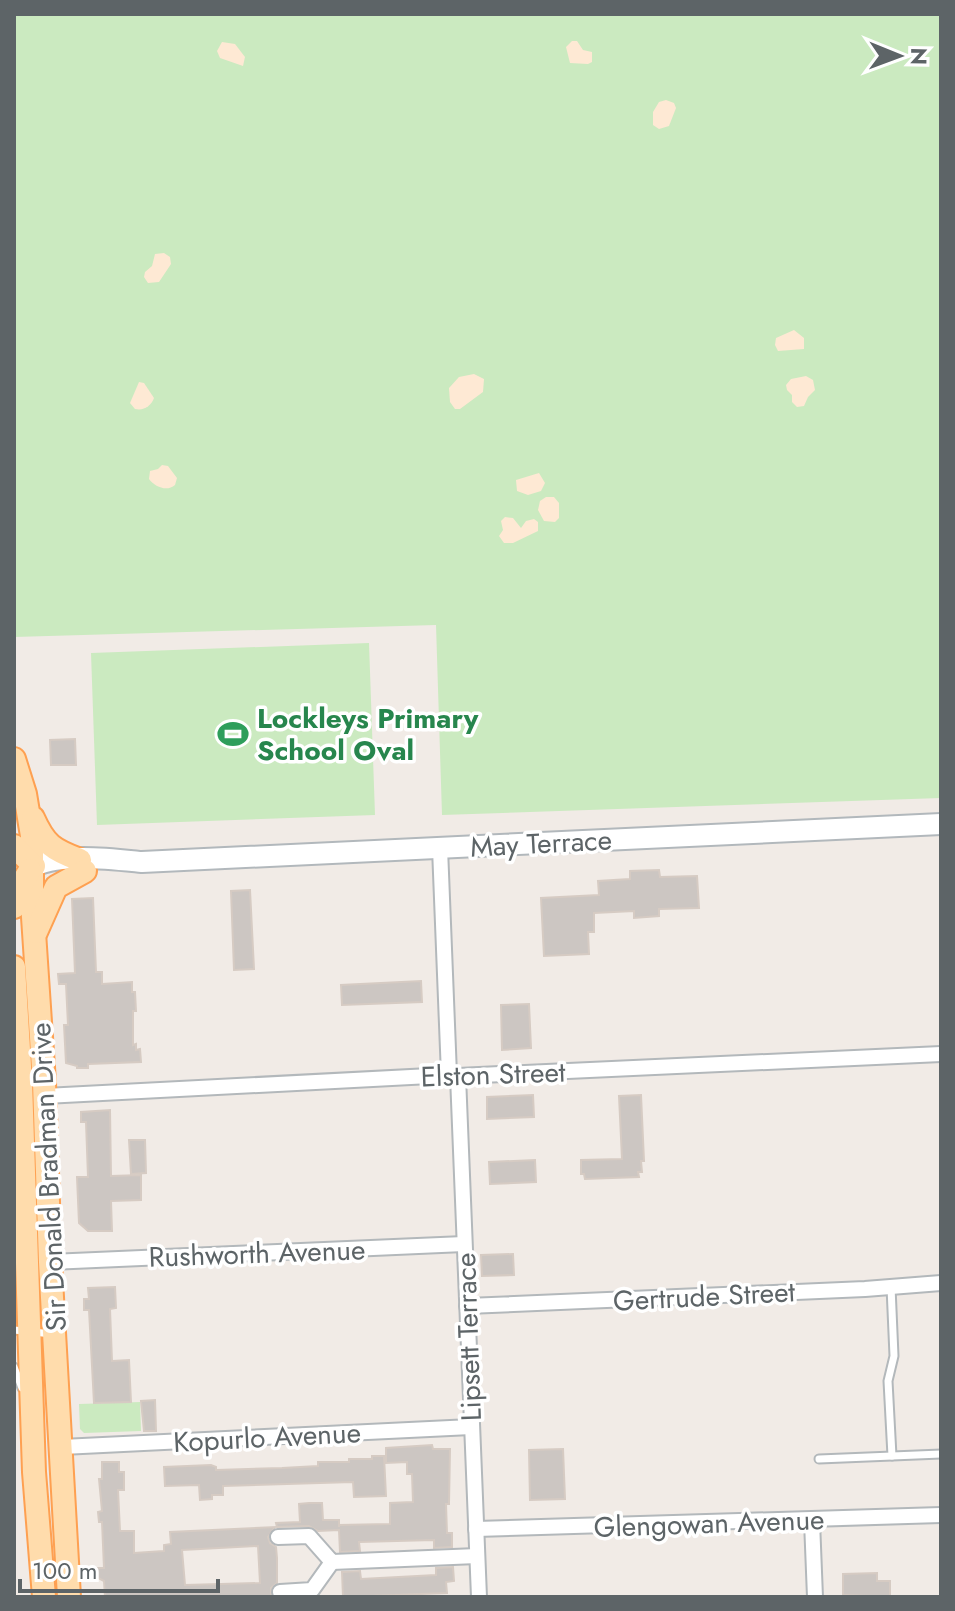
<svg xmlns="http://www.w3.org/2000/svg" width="955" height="1611" viewBox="0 0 955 1611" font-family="Jost,sans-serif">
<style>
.green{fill:#cbeac0}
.sand{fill:#fee9d4}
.building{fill:#ccc6c2;stroke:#d6cbc3;stroke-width:2;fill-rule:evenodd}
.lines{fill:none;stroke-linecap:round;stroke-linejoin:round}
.lane-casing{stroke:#b3b8bb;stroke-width:11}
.street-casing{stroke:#b3b8bb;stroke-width:18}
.secondary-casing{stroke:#b2b8bc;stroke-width:24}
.primary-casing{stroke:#fea051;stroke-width:26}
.lane{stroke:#fff;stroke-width:7}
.street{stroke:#fff;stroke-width:14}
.secondary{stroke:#fff;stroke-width:20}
.primary{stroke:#ffdcac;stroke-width:22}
.labels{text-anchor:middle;stroke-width:7;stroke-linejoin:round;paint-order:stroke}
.leisure-label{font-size:28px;font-weight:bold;fill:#27864d;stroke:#fff;text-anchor:start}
.street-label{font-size:28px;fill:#5d6467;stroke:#fff}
</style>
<rect width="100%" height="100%" fill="#f1ebe6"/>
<g class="green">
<path d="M14,14H941V798L442,815L436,625L14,637Z"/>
<path d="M369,643L375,815L97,825L91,653Z"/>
<path d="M140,1402L141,1431L84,1433L80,1429L79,1404Z"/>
</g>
<g class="sand">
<path d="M572,41H577L583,50L592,52V62L588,64L570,63L566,47Z"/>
<path d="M222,42L235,44L245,57L243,66L220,58L217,51Z"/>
<path d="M666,100L674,103L676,108L669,126L659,129L653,125V112L659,102Z"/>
<path d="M164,253L170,257L171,264L159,282L148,283L144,277L145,272L152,266L155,254Z"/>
<path d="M794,330L804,338V349L778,351L775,345L776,338Z"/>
<path d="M474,374L484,379L483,392L460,409H455L450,402L449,388L459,377Z"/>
<path d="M806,376L813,380L815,390L808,397L804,406L797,407L792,402V395L787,390L786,385L791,379Z"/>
<path d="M139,382L144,383L154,398C151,406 144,411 135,409L130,403Z"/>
<path d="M162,465L168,466L177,478L175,485C167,492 155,487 149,479L150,471L158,469Z"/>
<path d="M539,473L545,483L541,491L528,495L517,491L516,480Z"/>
<path d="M546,497H554L559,503V518L555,522L544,521L538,510L540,501Z"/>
<path d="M505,517L513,518L521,528L526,521L534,519L538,522V531L513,543H504L499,536L503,530L501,521Z"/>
</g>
<g class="building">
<path d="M75,739L76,765H51L50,740Z"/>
<path d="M659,870L660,877L697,876L699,908L659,909V916L634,918V911L594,913V932H588L589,954L544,956L541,898L599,895L598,881L630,879V871Z"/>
<path d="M250,890L254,969L234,970L231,891Z"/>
<path d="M93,898L96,972H102V984L132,982V992H135L136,1011H133V1045L136,1044V1050L140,1049L141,1062L88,1064V1068H77V1066L66,1063L64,1025H68L66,984H59L58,974L75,973L72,899Z"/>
<path d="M421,981L422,1002L342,1005L341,985Z"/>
<path d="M529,1004L531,1048L502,1050L501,1005Z"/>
<path d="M533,1095L534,1117L487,1119V1097Z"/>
<path d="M641,1095L644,1161H641L642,1172H638L639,1177L585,1179L584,1174H581V1160L622,1159L619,1096Z"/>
<path d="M110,1110L111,1176L141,1175V1200L111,1201L112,1231H88L79,1223L77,1177H88L86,1122H81V1112Z"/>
<path d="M129,1140H145L146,1173L131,1174Z"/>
<path d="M535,1160L536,1182L490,1184L489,1162Z"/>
<path d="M513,1254L514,1275L482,1276L481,1255Z"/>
<path d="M115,1287L116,1308L110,1309L112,1361L129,1360L131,1402L94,1403L89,1310H84V1299H89L88,1288Z"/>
<path d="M155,1400L156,1431H144L141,1401Z"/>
<path d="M432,1445L433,1449H450L449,1504H446L447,1533H452V1547L434,1548V1540L359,1542L360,1551L340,1552L339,1530L318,1531L309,1526L277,1527L276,1523L300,1522L299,1504L309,1503H322L323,1520H339V1527V1525L390,1524V1503L413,1502L412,1474H407V1462L386,1463V1448Z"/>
<path d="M563,1449L565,1499L530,1500L529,1450Z"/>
<path d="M372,1456H384L386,1496L354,1497L353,1482L223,1486V1495H212V1499L200,1500L199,1485L165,1486L164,1467L211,1465L216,1467V1470L282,1468L318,1466V1462H349V1459H372Z"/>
<path d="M102,1462H119V1472H124V1490H118L120,1531H134V1553L164,1551V1545L171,1544L170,1532L275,1527L268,1537L270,1543L276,1547L277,1558V1583L271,1588V1597H105L104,1581L98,1578V1568H104L102,1522H99L98,1512L102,1511L99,1479H102ZM258,1546L260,1583L185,1585L182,1550Z"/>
<path d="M453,1567L454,1581L446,1582L447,1593L343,1597L342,1572L360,1571L361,1579L436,1575V1568Z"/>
<path d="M877,1573V1581H890V1597L843,1595V1574Z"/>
</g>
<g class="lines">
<g class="lane-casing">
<g id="lane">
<path d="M891,1287L894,1356L888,1381L892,1456"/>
<path d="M14,1330L52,1334"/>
<path d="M14,1367L22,1388"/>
<path d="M819,1459L941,1454"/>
</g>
</g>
<g class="street-casing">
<g id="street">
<path d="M440,848L449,1075"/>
<path d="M458,1076L479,1597"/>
<path d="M45,1096L449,1075L458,1076L941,1054"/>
<path d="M50,1262L464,1244"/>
<path d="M467,1306L865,1289L941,1283"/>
<path d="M62,1447L471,1427"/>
<path d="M812,1521L815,1597"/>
<path d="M476,1529L941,1515"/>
<path d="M278,1537L309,1536L332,1562L477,1556"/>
<path d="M280,1592L312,1590L332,1562"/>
</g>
</g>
<g class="secondary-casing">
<path id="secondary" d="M34,866C62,853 111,859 142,862L941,824"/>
</g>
<g class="primary-casing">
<g id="primary">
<path d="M14,759L25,794L32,836V902L44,1082L50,1262L69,1597"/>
<path d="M33,818C45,845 53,850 80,860"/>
<path d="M14,846L34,866"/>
<path d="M14,907L22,883L30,870"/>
<path d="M36,932L56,887L85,871"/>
<path d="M14,967L21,1083L34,1472L44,1597"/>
</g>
</g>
<use href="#lane" class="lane"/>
<use href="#street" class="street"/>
<use href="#secondary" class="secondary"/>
<use href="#primary" class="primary"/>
</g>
<defs>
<g id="stadium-bare" transform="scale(2.4)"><path d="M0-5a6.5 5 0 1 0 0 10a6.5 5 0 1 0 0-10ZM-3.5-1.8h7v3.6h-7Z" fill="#2e9e5b" stroke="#fff" stroke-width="2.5" paint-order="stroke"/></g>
</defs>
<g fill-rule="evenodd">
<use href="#stadium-bare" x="233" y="734"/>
</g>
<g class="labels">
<g class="leisure-label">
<text x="257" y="728">Lockleys Primary<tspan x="257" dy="32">School Oval</tspan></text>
</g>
<g class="street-label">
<text transform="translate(541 843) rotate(-3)" y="10">May Terrace</text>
<text transform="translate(493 1074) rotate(-2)" y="10">Elston Street</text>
<text transform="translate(48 1177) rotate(-93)" y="10">Sir Donald Bradman Drive</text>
<text transform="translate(257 1253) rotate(-2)" y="10">Rushworth Avenue</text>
<text transform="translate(704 1296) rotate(-3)" y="10">Gertrude Street</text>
<text transform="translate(468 1337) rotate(-92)" y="10">Lipsett Terrace</text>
<text transform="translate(267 1437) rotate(-3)" y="10">Kopurlo Avenue</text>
<text transform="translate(709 1523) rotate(-2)" y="10">Glengowan Avenue</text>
</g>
</g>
<rect width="955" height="1611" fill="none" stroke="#5d6467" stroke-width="32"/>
<g transform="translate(899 56) rotate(91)" stroke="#ffffff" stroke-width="6" paint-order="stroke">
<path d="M0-6L14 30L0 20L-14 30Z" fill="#5d6467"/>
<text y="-12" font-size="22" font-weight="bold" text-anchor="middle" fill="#5d6467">N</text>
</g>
<path d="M20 1579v12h198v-12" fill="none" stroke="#5d6467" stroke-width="4"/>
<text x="32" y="1579" font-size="24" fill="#5d6467" stroke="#ffffff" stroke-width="6" paint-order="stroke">100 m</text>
</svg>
